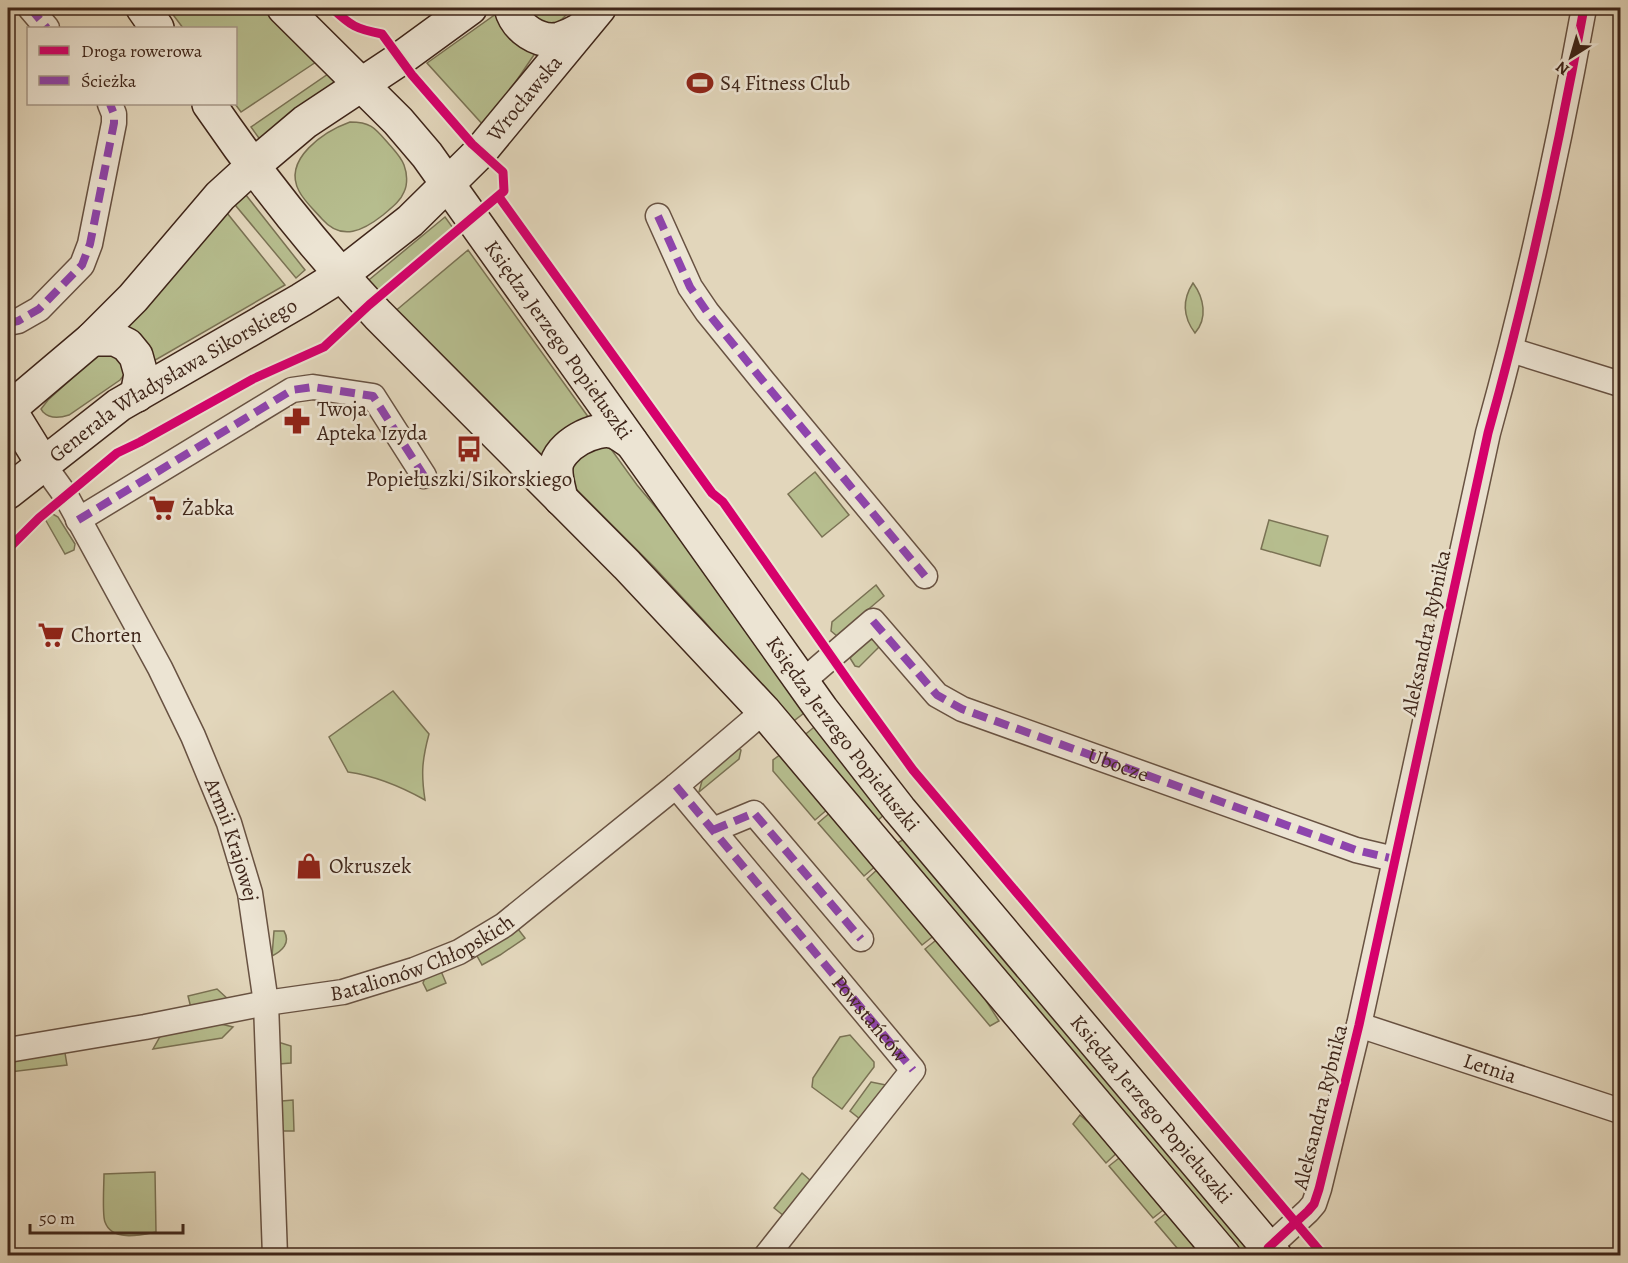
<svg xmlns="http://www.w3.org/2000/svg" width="1628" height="1263" viewBox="0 0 1628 1263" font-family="Alegreya,serif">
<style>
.green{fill:#b6bd8e;stroke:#7a7254;stroke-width:1.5}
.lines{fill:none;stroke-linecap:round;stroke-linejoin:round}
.minor-casing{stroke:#685242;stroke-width:27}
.secondary-casing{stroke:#3f261a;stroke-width:36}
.minor{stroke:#ece4d3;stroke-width:24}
.secondary{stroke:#ece4d3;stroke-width:33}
.quiet{stroke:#8e44ad;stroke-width:8;stroke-dasharray:15 8;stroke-linecap:butt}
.cycleway-casing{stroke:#ece4d3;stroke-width:13}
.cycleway{stroke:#d6006c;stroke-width:9}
.labels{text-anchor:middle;stroke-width:5;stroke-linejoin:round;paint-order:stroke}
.poi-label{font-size:21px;fill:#3f261a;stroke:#ece4d3;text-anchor:start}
.street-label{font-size:21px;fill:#3f261a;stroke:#ece4d3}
</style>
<rect width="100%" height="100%" fill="#e2d6bb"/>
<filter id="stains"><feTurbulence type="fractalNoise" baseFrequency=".00333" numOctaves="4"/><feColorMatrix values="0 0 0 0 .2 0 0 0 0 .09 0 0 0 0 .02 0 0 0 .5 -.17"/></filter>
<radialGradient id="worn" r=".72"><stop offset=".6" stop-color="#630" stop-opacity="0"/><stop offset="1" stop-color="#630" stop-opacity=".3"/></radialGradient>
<g class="green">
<path d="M168,8H264L319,60L241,112L235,104L236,28H183Z"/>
<path d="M528,8H572C569,11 566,16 562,19C549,29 534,20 528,8Z"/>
<path d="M503,9L540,46L485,127L427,63Z"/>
<path d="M331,72L342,83L261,141L251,127Z"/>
<path d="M350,122C371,122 375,128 388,143C394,150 401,157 404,165C407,173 408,184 404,192C400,202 391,208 383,215C364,230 342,242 322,219C315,211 304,201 299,191C282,159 325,131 350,122Z"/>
<path d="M242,190L305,270L296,278L231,200Z"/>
<path d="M223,208L285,285L145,366L121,332Z"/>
<path d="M445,217L453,228L374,294L364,284Z"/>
<path d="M468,250L594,425L550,464L393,313Z"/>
<path d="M1193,283C1204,298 1208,318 1195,333C1183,317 1182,300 1193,283Z"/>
<path d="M100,353H122L124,375L120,380L69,415C60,418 50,419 43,412L41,409L48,400Z"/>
<path d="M605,446L611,449L637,485L695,554L808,710L791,723L705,622L654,567L572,485L570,470L579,455Z"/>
<path d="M815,472L849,515L822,537L788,494Z"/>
<path d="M51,513L58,517L75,544L74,550L65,554L45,519Z"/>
<path d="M1269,520L1328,536L1320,566L1261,549Z"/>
<path d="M876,585L884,596L837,636L831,631L832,622Z"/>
<path d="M876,639L881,645L859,667L855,666L850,658L868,640Z"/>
<path d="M393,691L429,734C422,760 421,774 425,800C400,786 376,776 348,772L329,737Z"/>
<path d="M818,724L887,812L875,823L802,737Z"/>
<path d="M738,748L741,750L739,759L699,792L703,777Z"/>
<path d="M784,752L829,808L815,820L773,771V760Z"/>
<path d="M832,811L878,864L864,876L818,823Z"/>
<path d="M904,839L1262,1255H1240L890,843L896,844Z"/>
<path d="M880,867L936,934L922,945L867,879Z"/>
<path d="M518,929L525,938L500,955L482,965L476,954Z"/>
<path d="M274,931H284C291,943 282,951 272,956Z"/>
<path d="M940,937L958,957L999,1021L990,1026L925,949Z"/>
<path d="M441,971L446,983L427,991L423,983L426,975Z"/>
<path d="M217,989L229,1000L191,1008L188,996Z"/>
<path d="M221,1024L233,1027L222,1038L153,1049L161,1035Z"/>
<path d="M850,1035L874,1062V1067L842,1109L812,1087L813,1078L840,1037Z"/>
<path d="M278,1042L291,1046V1063L279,1064Z"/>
<path d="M65,1053L67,1065L10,1072L9,1060Z"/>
<path d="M871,1082L886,1085L860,1119L850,1111Z"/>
<path d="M293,1100L294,1131H282V1101Z"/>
<path d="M1080,1115L1120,1150L1106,1163L1073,1124Z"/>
<path d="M1123,1155L1167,1207L1153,1218L1109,1166Z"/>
<path d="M155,1172L156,1232C141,1235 112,1242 105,1222C102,1215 104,1184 104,1174Z"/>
<path d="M802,1173L811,1181L784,1216L774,1208Z"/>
<path d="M1170,1210L1208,1255H1183L1155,1222Z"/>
</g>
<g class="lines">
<g class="minor-casing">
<g id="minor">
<path d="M30,8L47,28"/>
<path d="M658,216L690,287L707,312L763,381L925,576"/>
<path d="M8,323L18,321L39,309L82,265L90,244L114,123V114L110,104"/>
<path d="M1511,350L1620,384"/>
<path id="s1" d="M43,464L66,496L160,668L193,736L229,823L250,893L266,1003L275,1256"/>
<path d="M78,520L292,390L313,387L373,396L424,476"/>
<path id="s2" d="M802,682L873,621L937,695L962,709L1356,850L1394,859"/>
<path d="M676,786L913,1070L766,1256"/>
<path d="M713,830L754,813L861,939"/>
<path id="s3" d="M1359,1025L1620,1111"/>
<path id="s4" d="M8,1050L145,1027L266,1003L343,992L414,970L459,952L504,925L676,786L764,711"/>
<path d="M1268,1248L1308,1211L1314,1204L1319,1189L1359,1025L1488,433C1527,293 1558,150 1584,8"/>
</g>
</g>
<g class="secondary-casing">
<g id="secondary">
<path d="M143,8L157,28"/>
<path id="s5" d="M284,8L398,121L427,155L822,710L899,809L1275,1256"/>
<path d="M511,8C516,28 539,44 560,39C566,37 573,34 578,31"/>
<path d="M209,104C261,180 315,248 378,315L627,565L764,711L1224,1256"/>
<path d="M92,339H115L127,345L136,356L141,374L137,395"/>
<path d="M9,409L43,464"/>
<path d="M8,410L92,339L133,298L220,196L253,166L305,122L400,59L470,8"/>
<path id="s6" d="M8,492L119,405L301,300L341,275L410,221L480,152L599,8"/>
<path d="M561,499C559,488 555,478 556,467C558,446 596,425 615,432C620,434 626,439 631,442"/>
</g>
</g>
<use href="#minor" class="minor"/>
<use href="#secondary" class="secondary"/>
<g class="quiet">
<path d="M30,8L47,28"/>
<path d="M658,216L690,287L707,312L763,381L925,576"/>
<path d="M8,323L18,321L39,309L82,265L90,244L114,123V114L110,104"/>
<path d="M78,520L292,390L313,387L373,396L424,476"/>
<path d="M873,621L937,695L962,709L1356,850L1394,859"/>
<path id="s7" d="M676,786L913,1070"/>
<path d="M713,830L754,813L861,939"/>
</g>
<g class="cycleway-casing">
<g id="cycleway">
<path d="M499,197L712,493L723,502L852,686L913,770L1324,1256"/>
<path d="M8,549L39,518L117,453L140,442L253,379L324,347L369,305L504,191L503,172L472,144L412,75L382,34C356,29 351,26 332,8"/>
<path d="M1268,1248L1308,1211L1314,1204L1319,1189L1359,1025L1488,433C1527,293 1558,150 1584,8"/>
</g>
</g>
<use href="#cycleway" class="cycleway"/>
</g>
<defs>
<g id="stadium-bare" transform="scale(2.07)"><path d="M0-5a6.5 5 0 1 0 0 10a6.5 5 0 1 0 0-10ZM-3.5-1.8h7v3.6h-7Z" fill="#8f2418" stroke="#ece4d3" stroke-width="2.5" paint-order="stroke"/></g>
<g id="pharmacy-bare" transform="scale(2.07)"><path d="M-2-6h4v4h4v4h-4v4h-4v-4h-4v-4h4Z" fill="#8f2418" stroke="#ece4d3" stroke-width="2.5" paint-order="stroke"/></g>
<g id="bus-bare" transform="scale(2.07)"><path d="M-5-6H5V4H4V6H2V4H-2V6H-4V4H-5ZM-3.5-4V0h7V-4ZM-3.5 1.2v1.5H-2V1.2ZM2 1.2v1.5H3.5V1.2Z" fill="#8f2418" stroke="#ece4d3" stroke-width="2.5" paint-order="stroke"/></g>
<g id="supermarket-bare" transform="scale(2.07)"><path d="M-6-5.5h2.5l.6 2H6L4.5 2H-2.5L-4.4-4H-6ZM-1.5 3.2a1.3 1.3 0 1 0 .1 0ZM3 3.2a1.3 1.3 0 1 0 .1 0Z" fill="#8f2418" stroke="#ece4d3" stroke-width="2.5" paint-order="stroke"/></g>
<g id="shop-bare" transform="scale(2.07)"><path d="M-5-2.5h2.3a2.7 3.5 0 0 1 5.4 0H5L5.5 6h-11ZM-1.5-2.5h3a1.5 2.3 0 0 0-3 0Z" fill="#8f2418" stroke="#ece4d3" stroke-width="2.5" paint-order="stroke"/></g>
</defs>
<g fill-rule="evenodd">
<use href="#stadium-bare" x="700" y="83"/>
<use href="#pharmacy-bare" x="297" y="421"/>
<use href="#bus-bare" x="469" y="449"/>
<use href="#supermarket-bare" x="162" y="508"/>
<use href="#supermarket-bare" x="51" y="635"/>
<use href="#shop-bare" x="309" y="866"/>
</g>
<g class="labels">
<g class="poi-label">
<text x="720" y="90">S4 Fitness Club</text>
<text x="317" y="416">Twoja<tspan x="317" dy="24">Apteka Izyda</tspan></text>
<text x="469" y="486" text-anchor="middle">Popiełuszki/Sikorskiego</text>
<text x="182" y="515">Żabka</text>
<text x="71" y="642">Chorten</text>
<text x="329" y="873">Okruszek</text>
</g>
<g class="street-label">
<text dy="7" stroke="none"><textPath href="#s6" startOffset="654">Wrocławska</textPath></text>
<text dy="7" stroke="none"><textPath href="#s5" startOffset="432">Księdza Jerzego Popiełuszki</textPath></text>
<text dy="7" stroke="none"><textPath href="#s6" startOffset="200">Generała Władysława Sikorskiego</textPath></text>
<text transform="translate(1426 633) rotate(-78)" y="7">Aleksandra Rybnika</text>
<text dy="7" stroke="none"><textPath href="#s5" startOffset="918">Księdza Jerzego Popiełuszki</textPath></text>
<text dy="7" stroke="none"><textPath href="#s2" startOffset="386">Ubocze</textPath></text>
<text dy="7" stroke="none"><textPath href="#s1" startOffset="422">Armii Krajowej</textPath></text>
<text dy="7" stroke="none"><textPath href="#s4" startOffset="426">Batalionów Chłopskich</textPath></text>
<text dy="7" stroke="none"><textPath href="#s7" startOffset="303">Powstańców</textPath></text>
<text dy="7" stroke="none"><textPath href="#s3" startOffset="138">Letnia</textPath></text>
<text transform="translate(1320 1107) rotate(-76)" y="7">Aleksandra Rybnika</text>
<text dy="7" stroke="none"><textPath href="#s5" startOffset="1404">Księdza Jerzego Popiełuszki</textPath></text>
</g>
</g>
<rect width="1628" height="1263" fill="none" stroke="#e2d6bb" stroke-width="30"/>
<rect x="9" y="9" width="1610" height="1245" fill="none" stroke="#3f261a" stroke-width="3"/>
<rect x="15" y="15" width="1598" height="1233" fill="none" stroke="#3f261a" stroke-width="1.5"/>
<rect x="27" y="27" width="210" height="78" fill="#ece4d3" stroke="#a79889" stroke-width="1.5"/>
<rect x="39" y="46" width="30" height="9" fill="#d6006c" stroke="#a79889" stroke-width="1.5"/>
<text x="81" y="57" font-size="18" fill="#3f261a">Droga rowerowa</text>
<rect x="39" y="76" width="30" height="9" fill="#8e44ad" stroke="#a79889" stroke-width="1.5"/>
<text x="81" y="87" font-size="18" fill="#3f261a">Ścieżka</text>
<g transform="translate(1571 57) rotate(217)" stroke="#ece4d3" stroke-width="4.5" paint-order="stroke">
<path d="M0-4.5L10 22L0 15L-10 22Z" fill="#3f261a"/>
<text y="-9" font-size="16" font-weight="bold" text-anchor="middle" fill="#3f261a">N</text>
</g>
<path d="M30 1224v9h153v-9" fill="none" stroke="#3f261a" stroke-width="3"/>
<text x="39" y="1224" font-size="18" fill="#3f261a" stroke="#ece4d3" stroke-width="4.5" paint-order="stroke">50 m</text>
<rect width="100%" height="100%" filter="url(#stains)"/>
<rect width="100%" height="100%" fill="url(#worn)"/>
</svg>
